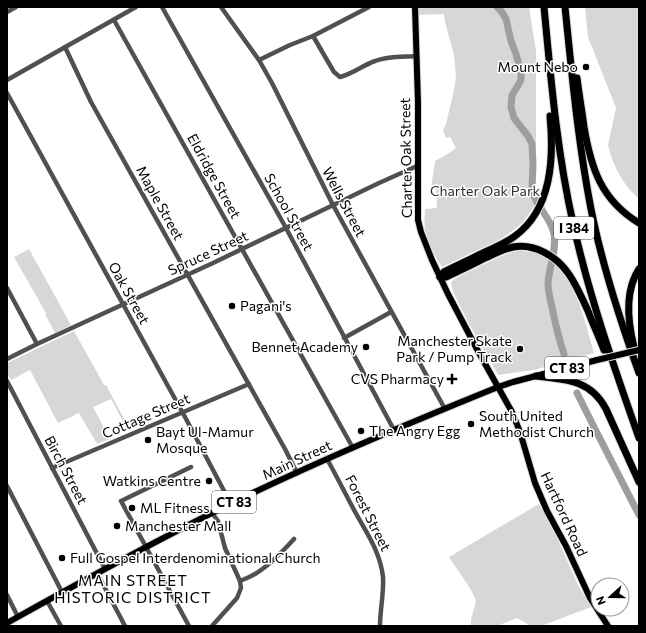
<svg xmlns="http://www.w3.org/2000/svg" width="646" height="633" viewBox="0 0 646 633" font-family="Commissioner,sans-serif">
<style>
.green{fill:#d7d7d7}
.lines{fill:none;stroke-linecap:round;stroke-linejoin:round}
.river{stroke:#9e9e9e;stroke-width:7}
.major-casing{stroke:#dbdbdb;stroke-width:8}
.highway-casing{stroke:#dbdbdb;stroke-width:9}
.minor{stroke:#505050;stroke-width:4.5}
.major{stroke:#000;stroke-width:6}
.highway{stroke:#000;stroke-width:7}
.major-bridge-casing{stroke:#dbdbdb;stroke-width:8;stroke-linecap:butt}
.major-bridge{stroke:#000;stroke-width:6}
.poi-dot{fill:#000;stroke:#fff;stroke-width:1.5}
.labels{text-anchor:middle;stroke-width:3;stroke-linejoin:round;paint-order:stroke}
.shield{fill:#fff;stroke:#4c4c4c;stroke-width:1}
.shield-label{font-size:13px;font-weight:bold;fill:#000}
.poi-label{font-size:14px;fill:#000;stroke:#fff;text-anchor:start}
.street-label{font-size:14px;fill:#000;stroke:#fff}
.park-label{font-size:14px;fill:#2e2e2e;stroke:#fff}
.neighbourhood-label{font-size:15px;letter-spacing:1px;fill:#000;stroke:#fff}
</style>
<rect width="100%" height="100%" fill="#fff"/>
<g class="green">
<path d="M417,7H529L536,51V146L534,163L533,185L537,202L529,214L522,223L511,232L501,239L442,267C435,256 426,242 425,229C424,222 425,215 425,209L437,208L436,188H431L435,161L446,155L456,148L450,137L446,138L443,130L446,124L454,90L456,78L454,55L445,22L444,14L418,15Z"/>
<path d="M585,7H639V199C623,185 613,166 608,145L616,108L588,37Z"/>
<path d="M29,249L71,325L55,333L45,314L46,313L14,257Z"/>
<path d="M515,251C523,251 532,251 539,254C544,255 548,259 552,262C578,284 585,322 594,353L534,370L498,375L468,322L453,292L451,282L456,278L499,257Z"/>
<path d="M74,331L104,385H106L130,430L128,431L111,399L93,407L110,439L97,444L79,413L58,423L30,370L11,380L7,373V363Z"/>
<path d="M539,504L557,538L579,587L591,607L541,626H531L517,618L497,626H471V619L476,602L475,598L470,588L449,557Z"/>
</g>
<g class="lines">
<g class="river">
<path d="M497,7L502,12L506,19L511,41L516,54L521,73V79L520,82L512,95L511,107L514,118L528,136L532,144L533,165L532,188C534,205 551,217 554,234C557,250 549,267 548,283C548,291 550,299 552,307C555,323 559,339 564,354"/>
<path d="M577,393L594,427L639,515"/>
</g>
<g class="major-casing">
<g id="major">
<path d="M415,7L418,103V220L421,232L432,260L448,294L479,353L512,412L520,432L535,483L547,511L566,546L590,598L608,626"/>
<path d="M7,623C82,581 157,540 234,502C320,460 409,423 498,387L513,382L597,360"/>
</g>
</g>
<g class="highway-casing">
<g id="highway">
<path d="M544,7C551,80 557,152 573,223C589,296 614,367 639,438"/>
<path d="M565,7C572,75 578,142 591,209C602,265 620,320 639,373"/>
<path d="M577,78C579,95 582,111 584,127C591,168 601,200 639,223"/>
<path d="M440,277H446C459,271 472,265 485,258C494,254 503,249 513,247C534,243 556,256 568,273C576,284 582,298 588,311C593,324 599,337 604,350"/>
<path d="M440,277L444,272C458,265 471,259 485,252C495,247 506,243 515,236C552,209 554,158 550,116"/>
<path d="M634,347C628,323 624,292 639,269"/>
<path d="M536,376C566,379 591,380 606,409L639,482"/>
</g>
</g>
<g class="minor">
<path d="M162,7L286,228L394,430"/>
<path d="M221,7L259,60L272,83L333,205L445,409"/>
<path d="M7,12L16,7"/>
<path d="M114,20L353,448"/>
<path d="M313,36L334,72L340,77C353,74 363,65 375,61C387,56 403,57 416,56"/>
<path d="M65,47L91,102L285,449L297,473"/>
<path d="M259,60L290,45L313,36L369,7"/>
<path d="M7,80L136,7"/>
<path d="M7,93L185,417L231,504"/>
<path d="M7,288L37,344"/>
<path d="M344,338L391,312"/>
<path d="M7,359L37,344L213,263L379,183L417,166"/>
<path d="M7,381L105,569"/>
<path d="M327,459C336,475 344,491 353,508C365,531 380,550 383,577C384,593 380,610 380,626"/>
<path d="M52,468L249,384"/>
<path d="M7,486L62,592"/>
<path d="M212,513L218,521L225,548L240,581L241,588L237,598L212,626"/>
<path d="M97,573L125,626"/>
<path d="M240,581C245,579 250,577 255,574C267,567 284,550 294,539"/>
<path d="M7,595L18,617"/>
<path d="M47,601L61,626"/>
<path d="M189,626L121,501L191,467"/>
</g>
<use href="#major" class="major"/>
<use href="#highway" class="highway"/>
<g class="major-bridge-casing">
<path id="major-bridge" d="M597,360L639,350"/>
</g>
<use href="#major-bridge" class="major-bridge"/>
</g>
<g class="poi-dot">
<circle cx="586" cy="67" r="4"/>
<circle cx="232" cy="306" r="4"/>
<circle cx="366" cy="347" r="4"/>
<circle cx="520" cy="349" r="4"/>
<path d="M450 373h4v4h4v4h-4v4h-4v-4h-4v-4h4z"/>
<circle cx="471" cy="424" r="4"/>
<circle cx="361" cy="431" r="4"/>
<circle cx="148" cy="440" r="4"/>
<circle cx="209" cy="481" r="4"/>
<circle cx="132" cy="508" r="4"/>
<circle cx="117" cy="526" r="4"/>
<circle cx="62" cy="558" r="4"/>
</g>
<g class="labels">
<g class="shield">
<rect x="554" y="217" width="40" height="22" rx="3"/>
<rect x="545" y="357" width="44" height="22" rx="3"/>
<rect x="212" y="491" width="44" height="22" rx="3"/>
</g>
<g class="shield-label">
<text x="574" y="233">I 384</text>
<text x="567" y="373">CT 83</text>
<text x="234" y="507">CT 83</text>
</g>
<g class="poi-label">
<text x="578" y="72" text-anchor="end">Mount Nebo</text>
<text x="240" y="311">Pagani's</text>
<text x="512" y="346" text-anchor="end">Manchester Skate<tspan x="512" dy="16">Park / Pump Track</tspan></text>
<text x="358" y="352" text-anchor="end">Bennet Academy</text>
<text x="444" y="384" text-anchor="end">CVS Pharmacy</text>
<text x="479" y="421">South United<tspan x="479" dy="16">Methodist Church</tspan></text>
<text x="369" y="436">The Angry Egg</text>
<text x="156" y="437">Bayt Ul-Mamur<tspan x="156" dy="16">Mosque</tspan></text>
<text x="201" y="486" text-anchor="end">Watkins Centre</text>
<text x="140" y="513">ML Fitness</text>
<text x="125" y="531">Manchester Mall</text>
<text x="70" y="563">Full Gospel Interdenominational Church</text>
</g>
<g class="street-label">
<text transform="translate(406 158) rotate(-91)" y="5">Charter Oak Street</text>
<text transform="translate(214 176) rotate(61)" y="5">Eldridge Street</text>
<text transform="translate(344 202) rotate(62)" y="5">Wells Street</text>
<text transform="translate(160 203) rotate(61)" y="5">Maple Street</text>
<text transform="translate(289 212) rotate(61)" y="5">School Street</text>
<text transform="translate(208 253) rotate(-25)" y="5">Spruce Street</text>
<text transform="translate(129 293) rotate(61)" y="5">Oak Street</text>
<text transform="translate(146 416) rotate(-23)" y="5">Cottage Street</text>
<text transform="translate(297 460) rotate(-25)" y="5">Main Street</text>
<text transform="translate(66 470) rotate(62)" y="5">Birch Street</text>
<text transform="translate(368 513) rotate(63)" y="5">Forest Street</text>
<text transform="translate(564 514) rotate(65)" y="5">Hartford Road</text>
</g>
<g class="park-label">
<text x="485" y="196">Charter Oak Park</text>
</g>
<g class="neighbourhood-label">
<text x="133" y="586">MAIN STREET<tspan x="133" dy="17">HISTORIC DISTRICT</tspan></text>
</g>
</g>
<rect width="646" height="633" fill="none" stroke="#000000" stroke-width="16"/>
<g transform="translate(610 597) rotate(249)"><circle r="19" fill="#ffffff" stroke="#999999"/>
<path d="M0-3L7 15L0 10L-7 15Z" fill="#000000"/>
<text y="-6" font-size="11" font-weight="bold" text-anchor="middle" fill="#000000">N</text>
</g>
</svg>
